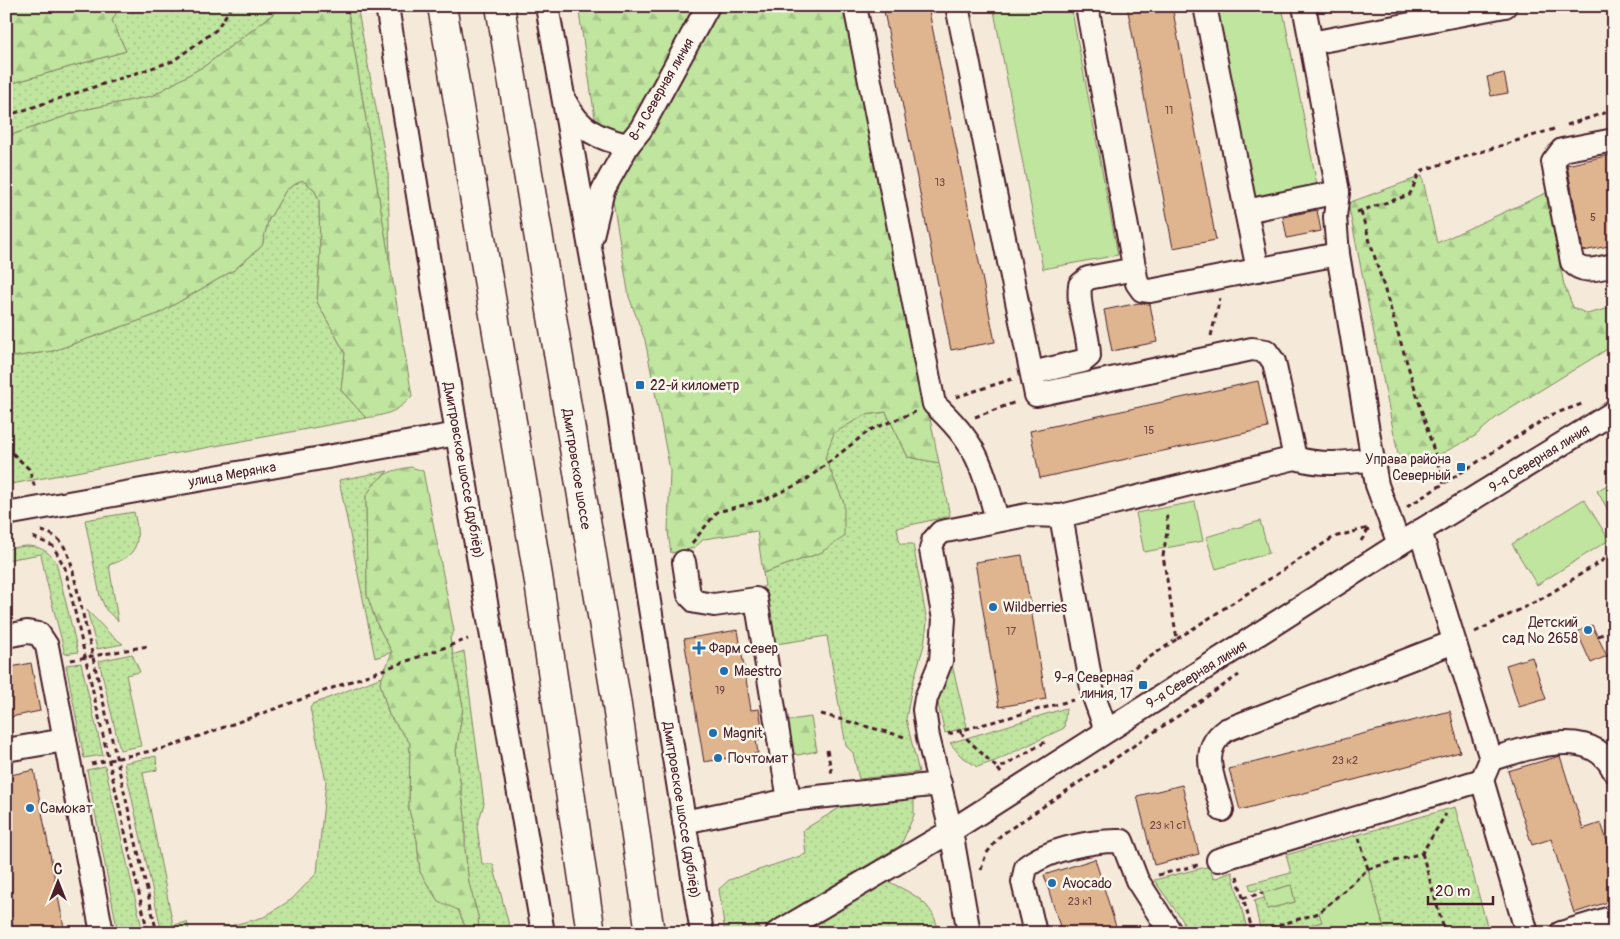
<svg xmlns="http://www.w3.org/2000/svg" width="1620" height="939" viewBox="0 0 1620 939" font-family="Pangolin,sans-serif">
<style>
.grass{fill:url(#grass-dots);stroke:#848265}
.forest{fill:url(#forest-firs);stroke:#848265}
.park{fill:#bfe59f;stroke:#848265}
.building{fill:#deb58f;stroke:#4a1f2b}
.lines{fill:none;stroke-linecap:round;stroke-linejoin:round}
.minor-casing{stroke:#4a1f2b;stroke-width:26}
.highway-casing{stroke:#4a1f2b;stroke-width:31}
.path{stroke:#4a1f2b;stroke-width:3;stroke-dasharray:5 4;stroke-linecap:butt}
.minor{stroke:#fbf7ec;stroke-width:22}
.highway{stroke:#fbf7ec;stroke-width:28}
.poi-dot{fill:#1f6fb2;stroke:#fbf7ec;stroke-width:2}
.labels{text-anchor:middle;stroke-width:5;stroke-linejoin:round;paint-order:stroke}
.number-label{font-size:11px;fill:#6f4444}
.street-label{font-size:14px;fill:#4a1f2b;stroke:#fbf7ec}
.poi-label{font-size:14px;fill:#4a1f2b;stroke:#fbf7ec;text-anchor:start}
</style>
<defs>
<pattern id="grass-dots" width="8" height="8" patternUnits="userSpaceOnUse" patternTransform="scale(1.25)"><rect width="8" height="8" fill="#bfe59f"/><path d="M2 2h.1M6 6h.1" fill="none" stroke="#a6c489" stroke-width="1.8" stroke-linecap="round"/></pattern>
<pattern id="forest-firs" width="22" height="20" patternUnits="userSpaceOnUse" patternTransform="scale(1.25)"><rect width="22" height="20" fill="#bfe59f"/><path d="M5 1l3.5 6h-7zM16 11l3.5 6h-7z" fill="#a6c489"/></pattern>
</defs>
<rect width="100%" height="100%" fill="#f5ead9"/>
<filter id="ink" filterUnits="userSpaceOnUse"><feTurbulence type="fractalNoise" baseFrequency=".02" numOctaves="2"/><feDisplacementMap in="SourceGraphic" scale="10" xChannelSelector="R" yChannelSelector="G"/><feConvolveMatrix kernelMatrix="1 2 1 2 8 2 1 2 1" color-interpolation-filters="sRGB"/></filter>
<g filter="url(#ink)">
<g class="grass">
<path d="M120,6H279L272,15L206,65L152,96L83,110L6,137V85L126,51L112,21Z"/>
<path d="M347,6H357L388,172L390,265Z"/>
<path d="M302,180L314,189L319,200L320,254L317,302L345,353L341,390L366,418L6,485V358L53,351L158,314L234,270L262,246L268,221L286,190Z"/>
<path d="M886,412L908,457L939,463L950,516L897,528L900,544H913L927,622L924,645L912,686L906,719L919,772L859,779L853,753L846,746L827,636L770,645L762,587L765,586L763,573L820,553L844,503L825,458L833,433L865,415Z"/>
<path d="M388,471L374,484L366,496L367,595L377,624L392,652L375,658L339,480Z"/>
<path d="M134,512C141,541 139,556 109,565L118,621L106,610L100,596L85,520Z"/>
<path d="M25,546C39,546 48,550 56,562L78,652L65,654C57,620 47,588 41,554L6,560V549Z"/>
<path d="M87,610L110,634L123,644L97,649Z"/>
<path d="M464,651L484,804L477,826L482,864H493L511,933H479L478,916L469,884L465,850V817L456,751L463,707L452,655Z"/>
<path d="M949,652L967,727L945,733L937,700Z"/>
<path d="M132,654L140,672L126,675L141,746L120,750L99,661Z"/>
<path d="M81,663L103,755L84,758L66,665Z"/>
<path d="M382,677L380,683L389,715L410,743L409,810L417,840L420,872L438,901L458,909L468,933H223L222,928L264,917L292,899L317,873L326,781L310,708L313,704Z"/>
<path d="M1066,708L1064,728L995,761L977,767L960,755L950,743Z"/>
<path d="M156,756L157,770L143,773L173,925L187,922L190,933H162L124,763Z"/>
<path d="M105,766L143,933H118L87,770Z"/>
<path d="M914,799V815L901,845L753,933H725L719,889L729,880L806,854L803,830L846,804Z"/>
<path d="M1455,807L1489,933H1385L1368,869L1322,922L1284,933H1261L1254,901L1264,898L1267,909L1295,902L1291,885L1263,893L1261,889L1251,891L1249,884L1291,873L1286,855Z"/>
<path d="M1210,866L1213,879L1232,872L1246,925L1243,933H1186L1183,921L1154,880Z"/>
<path d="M888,881C914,895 933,901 939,933H808V930Z"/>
</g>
<g class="forest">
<path d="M6,6H120L112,21L126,51L6,85Z"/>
<path d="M279,6H347L412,396C398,412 386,415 366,418L341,390L345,353L317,302L320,254L319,200L314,189L302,180L286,190L268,221L262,246L234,270L158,314L53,351L6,358V137L83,110L152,96L206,65L272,15Z"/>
<path d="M578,6H847L939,463L908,457L886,412L865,415L834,433L825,458L844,503V537L820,553L763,573L757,531L704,539L694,548L671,553L668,532L670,470L645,340L629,297L613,201L619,171L603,129L595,118Z"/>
<path d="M1422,176L1437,243L1546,193L1564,285L1573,307L1587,314L1614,307V345L1497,417L1475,436L1418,466L1398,454L1348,203Z"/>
<path d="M411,467L423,471L454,631L450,638L463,707L456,751L465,817V850L469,883L478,916L479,933H468L458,910L438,901L420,872L417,840L409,810L410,743L389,715L380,683L392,652L377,624L367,595L366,496C379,475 387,471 411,467Z"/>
<path d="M811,717L817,751L798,755L789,751L783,721Z"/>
</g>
<g class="park">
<path d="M993,6H1071L1118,255L1043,269Z"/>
<path d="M1215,6H1282L1318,190L1254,203Z"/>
<path d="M1614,481V520L1597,491Z"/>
<path d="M1584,499L1609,540L1537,585L1512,544Z"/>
<path d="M1195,502L1203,541L1144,552L1136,513Z"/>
<path d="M1260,521L1269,553L1216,569L1206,537Z"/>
<path d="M1368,869L1385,933H1284L1322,922L1319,913Z"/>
<path d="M1291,885L1295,902L1267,909L1263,893Z"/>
</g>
<g class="building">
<path d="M883,6H928L995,342L951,350Z"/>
<path d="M1127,6H1172L1216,240L1173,248Z"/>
<path d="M1504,73L1508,93L1491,96L1487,77Z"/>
<path d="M1614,154V245L1583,251L1567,165Z"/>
<path d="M1317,210L1321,231L1287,238L1283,217Z"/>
<path d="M1139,303L1150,304L1157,342L1112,351L1104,310Z"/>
<path d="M1258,381L1268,428L1040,478L1030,431Z"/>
<path d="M1022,555L1046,699L999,707L975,562Z"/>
<path d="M1592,625L1607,656L1591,663L1577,632Z"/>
<path d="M738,630L751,710L759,709L764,738L756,740L758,753L704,762L684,639Z"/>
<path d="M1532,657L1546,699L1519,707L1506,665Z"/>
<path d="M31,663L40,711L6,718V668Z"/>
<path d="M1450,711L1460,752L1240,810L1229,769Z"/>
<path d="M1560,756L1583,829L1601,823L1614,861V900L1574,913L1551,839L1532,845L1508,771Z"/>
<path d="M34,770L65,933H14L7,895L6,776Z"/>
<path d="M1182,785L1199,854L1154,865L1137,796Z"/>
<path d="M1095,859L1118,933H1062L1044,875Z"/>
</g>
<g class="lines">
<g class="minor-casing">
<g id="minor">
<path d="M387,6L457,434L543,933"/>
<path d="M547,6L614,383L702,933"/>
<path d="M855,6L934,404C978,445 981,463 997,519"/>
<path d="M957,6L1036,395L1252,349L1266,351L1274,362L1295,458"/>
<path d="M1087,6L1137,283L1142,290L1150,291L1338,254"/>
<path d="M1205,6L1246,211L1338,192L1311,43"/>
<path d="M1304,6L1311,43L1505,6"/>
<path d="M566,103C580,130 599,139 628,145"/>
<path d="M1614,140L1562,150L1553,162L1572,262C1584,275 1598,268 1614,265"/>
<path d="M1338,192L1335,217L1338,254L1377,485L1399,544"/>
<path d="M1246,211L1258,270"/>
<path d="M592,236L603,190L628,145L641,129L708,6"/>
<path d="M1032,373L1083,361L1089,356C1089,332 1077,309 1080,285L1088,278L1135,269"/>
<path d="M6,514L457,434"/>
<path d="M1061,516L1093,694L1106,730"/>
<path d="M1420,531L1491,759L1482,780"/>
<path d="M684,562L689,595L696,602L714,605L756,599L789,800"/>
<path d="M6,636L27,632L39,634L47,646L102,933"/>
<path d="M6,750L65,740"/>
<path d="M1491,759C1528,749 1592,723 1614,771"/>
<path d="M1222,810C1215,780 1197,751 1226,730L1454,642"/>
<path d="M684,822L789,800L940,784"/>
<path d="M1218,860L1482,780L1527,933"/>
<path d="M777,933L951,831L1399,544L1614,412"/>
<path d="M969,933L951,831L928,737L924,710L926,698L941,661L944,619L931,550L933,541L941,532L1027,515L1061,516L1295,458C1322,466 1345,463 1373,459"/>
<path d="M1035,933L1023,882L1026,867C1049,849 1093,840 1122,841L1137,880L1171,933"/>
<path d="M1561,933L1614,917"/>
</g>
</g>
<g class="highway-casing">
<g id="highway">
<path d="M442,6L538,576L591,933"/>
<path d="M500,6L616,699L650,933"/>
</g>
</g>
<g class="path">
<path d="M6,116L173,61L216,30L232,6"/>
<path d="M1567,125L1614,110"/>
<path d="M1357,212L1409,195C1415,187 1415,176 1423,170L1554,129"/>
<path d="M1361,212L1444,484"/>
<path d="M1211,336L1220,298"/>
<path d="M956,397L1012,379"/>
<path d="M975,417L1016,402"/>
<path d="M6,447L29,469L35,488"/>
<path d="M1407,507L1551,415L1582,404"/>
<path d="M41,531C60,535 66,547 71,563L157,933"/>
<path d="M33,537L53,546L65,568L148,933"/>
<path d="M1361,541L1369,528"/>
<path d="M692,543L717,512L764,500L788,489L806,480L870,430L915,412"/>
<path d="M1475,632L1543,598L1608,557L1614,556"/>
<path d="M1598,636L1614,630"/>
<path d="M1177,639L1334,537L1368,528"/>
<path d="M1607,656L1614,653"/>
<path d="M71,660L148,646"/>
<path d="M1112,682L1177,639L1163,556L1168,526L1166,512"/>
<path d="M821,714L905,737"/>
<path d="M960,732L998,769"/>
<path d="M948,734L1073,700"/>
<path d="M827,750L832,774"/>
<path d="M91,764L169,747L468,639"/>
<path d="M1001,773L998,769L1047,741"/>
<path d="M1359,838L1368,869"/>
<path d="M1422,853L1445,933"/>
<path d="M981,870L986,854L1001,835L1239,675"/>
<path d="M1158,875L1198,865"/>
<path d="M1237,876L1253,933"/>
<path d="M1243,898L1263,893"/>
<path d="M1253,933L1319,913L1368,869L1422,853L1446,814"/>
</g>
<use href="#minor" class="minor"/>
<use href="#highway" class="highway"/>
</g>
</g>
<g class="poi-dot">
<rect x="635" y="380" width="10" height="10" rx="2.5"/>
<rect x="1456" y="462" width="10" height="10" rx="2.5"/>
<circle cx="993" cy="607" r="5"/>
<circle cx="1588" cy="630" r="5"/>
<path d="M696.5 640.5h5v5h5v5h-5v5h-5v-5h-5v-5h5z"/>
<circle cx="724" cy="671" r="5"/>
<rect x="1138" y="680" width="10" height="10" rx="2.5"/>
<circle cx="713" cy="733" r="5"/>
<circle cx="718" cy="758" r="5"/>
<circle cx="30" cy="808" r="5"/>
<circle cx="1052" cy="883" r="5"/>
</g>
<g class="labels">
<g class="number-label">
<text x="1169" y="114">11</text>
<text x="940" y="186">13</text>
<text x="1593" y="221">5</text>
<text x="1149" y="434">15</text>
<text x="1011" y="635">17</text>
<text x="720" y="694">19</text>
<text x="1345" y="764">23 к2</text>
<text x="1168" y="829">23 к1 с1</text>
<text x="1080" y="905">23 к1</text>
</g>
<g class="street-label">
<text transform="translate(661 89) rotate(-60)" y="5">8-я Северная линия</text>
<text transform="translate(1539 458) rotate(-32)" y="5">9-я Северная линия</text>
<text transform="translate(577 469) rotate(81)" y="5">Дмитровское шоссе</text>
<text transform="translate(464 470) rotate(80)" y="5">Дмитровское шоссе (дублёр)</text>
<text transform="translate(232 474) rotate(-10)" y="5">улица Мерянка</text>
<text transform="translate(1196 674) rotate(-32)" y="5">9-я Северная линия</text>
<text transform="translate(682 810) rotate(81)" y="5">Дмитровское шоссе (дублёр)</text>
</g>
<g class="poi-label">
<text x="650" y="390">22-й километр</text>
<text x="1451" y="464" text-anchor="end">Управа района<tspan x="1451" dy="16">Северный</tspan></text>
<text x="1003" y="612">Wildberries</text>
<text x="1578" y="627" text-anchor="end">Детский<tspan x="1578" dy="16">сад № 2658</tspan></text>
<text x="709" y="653">Фарм север</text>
<text x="734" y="676">Maestro</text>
<text x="1133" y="682" text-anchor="end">9-я Северная<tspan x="1133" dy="16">линия, 17</tspan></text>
<text x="723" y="738">Magnit</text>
<text x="728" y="763">Почтомат</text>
<text x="40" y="813">Самокат</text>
<text x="1062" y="888">Avocado</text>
</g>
</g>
<rect width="1620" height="939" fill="none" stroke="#fbf7ec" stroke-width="25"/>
<rect x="12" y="12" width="1595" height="914" fill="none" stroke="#4a1f2b" stroke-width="2" filter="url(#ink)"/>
<g transform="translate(58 882)" stroke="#fbf7ec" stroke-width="4" paint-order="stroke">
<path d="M0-4L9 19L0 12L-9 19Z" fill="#4a1f2b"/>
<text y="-8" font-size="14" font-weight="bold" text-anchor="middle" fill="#4a1f2b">С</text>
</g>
<path d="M1428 896v8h65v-8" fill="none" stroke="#4a1f2b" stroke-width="2.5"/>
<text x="1435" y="896" font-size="15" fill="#4a1f2b" stroke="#fbf7ec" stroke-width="4" paint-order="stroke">20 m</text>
</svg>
